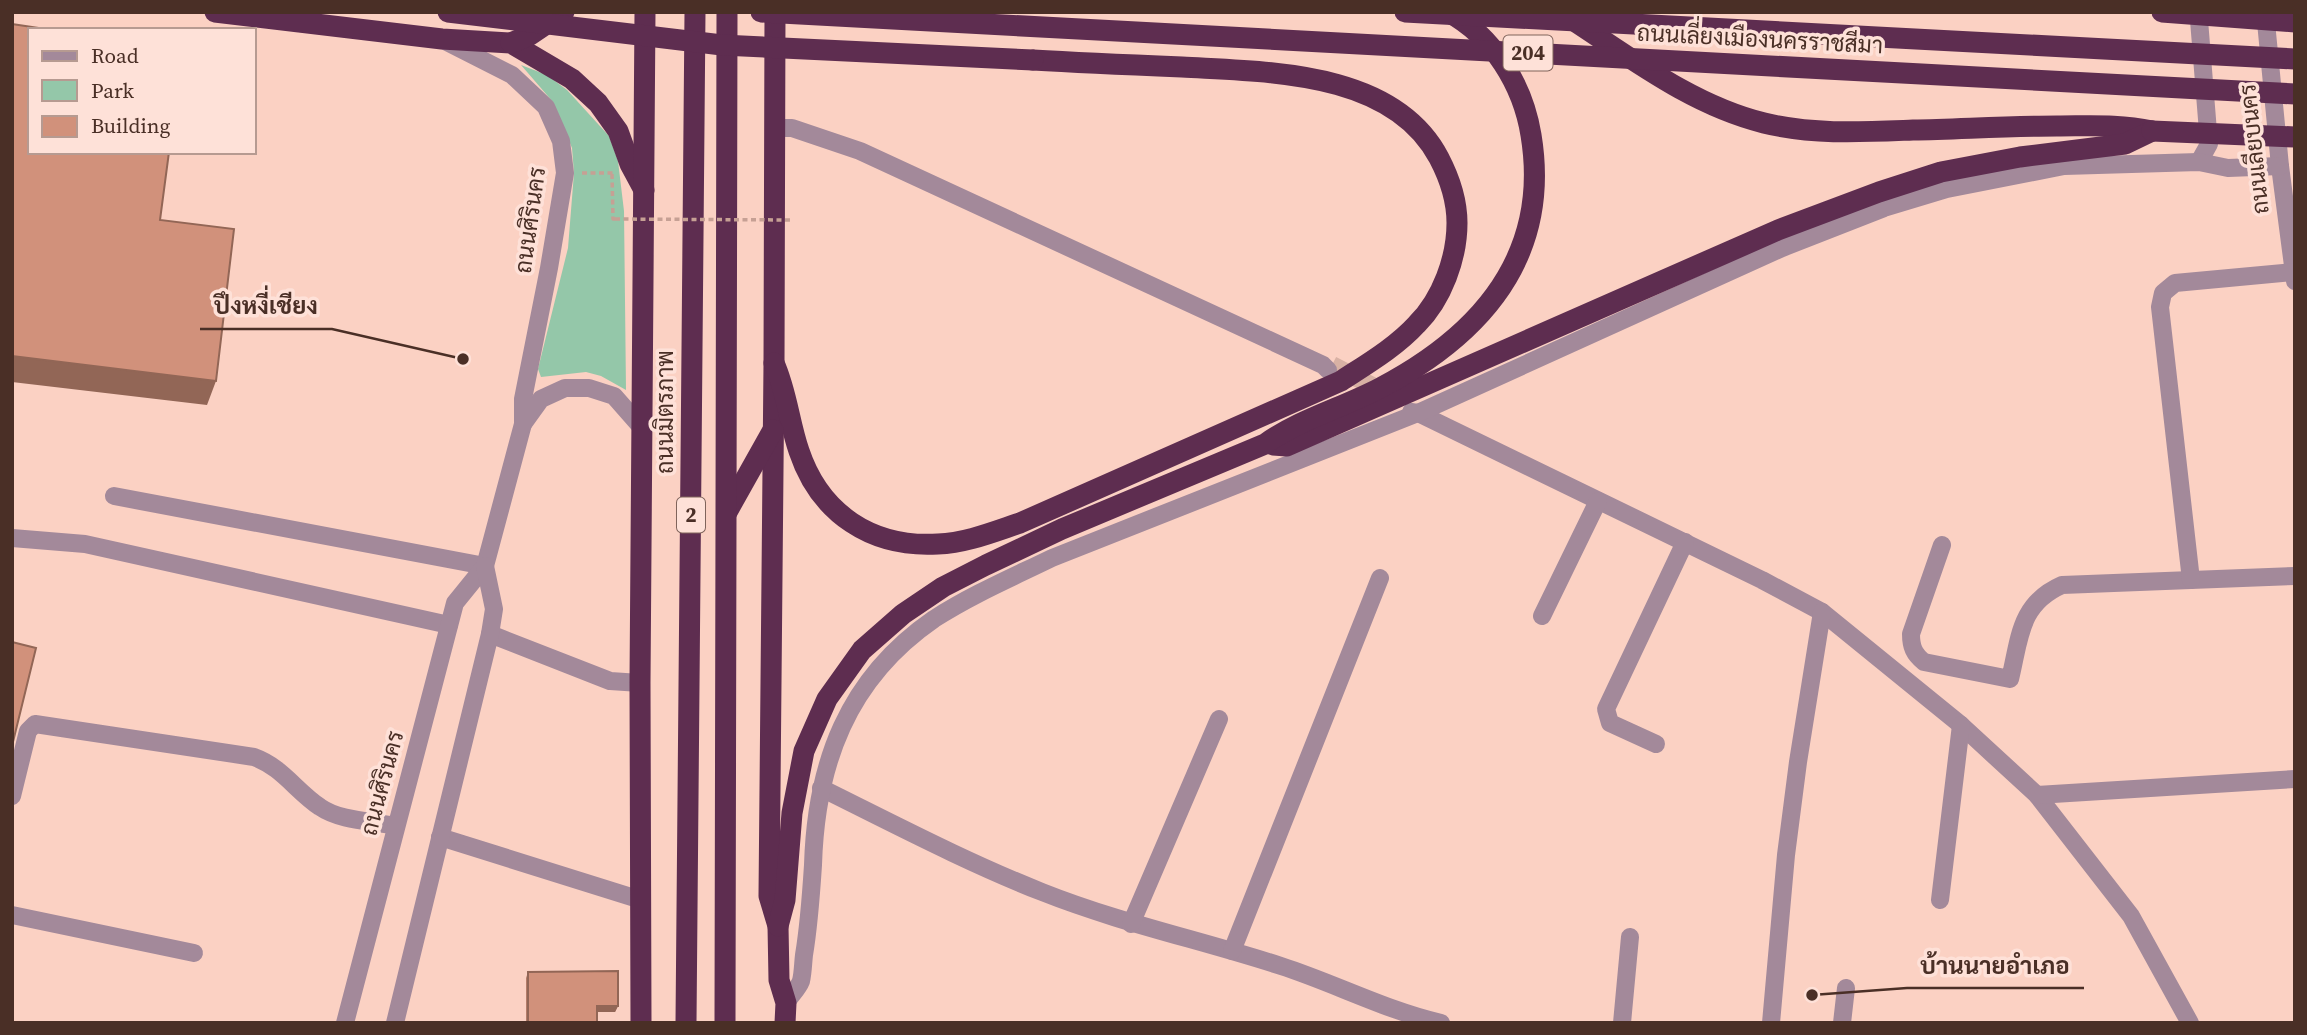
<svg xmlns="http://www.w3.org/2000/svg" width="2307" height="1035" viewBox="0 0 2307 1035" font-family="'Source Serif 4',Sarabun,serif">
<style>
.park{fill:#94c7a9}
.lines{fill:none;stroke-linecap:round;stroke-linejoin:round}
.minor-tunnel{stroke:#d8b1a4;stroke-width:18;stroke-dasharray:18 9;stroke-linecap:butt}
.path{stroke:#c6a094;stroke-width:3.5;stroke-dasharray:5 3.5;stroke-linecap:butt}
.minor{stroke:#a3899a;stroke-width:18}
.highway{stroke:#5e2d50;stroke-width:21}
.path-bridge{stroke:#c6a094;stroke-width:3.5;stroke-dasharray:5 3.5;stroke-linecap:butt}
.highway-bridge{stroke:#5e2d50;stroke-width:21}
.wall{fill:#b47d6a}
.shaded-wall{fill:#926656}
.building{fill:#d1917b;stroke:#926656;stroke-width:2}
.labels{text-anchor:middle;stroke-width:7;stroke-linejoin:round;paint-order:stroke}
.shield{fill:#fee1d8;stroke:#80645b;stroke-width:2}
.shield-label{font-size:21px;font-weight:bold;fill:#4a2f26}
.street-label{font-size:23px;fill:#4a2f26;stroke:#fee1d8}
.leader{fill:none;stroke:#4a2f26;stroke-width:2.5}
.callout-dot{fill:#4a2f26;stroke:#fee1d8;stroke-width:2.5}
.callout-label{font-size:24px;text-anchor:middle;font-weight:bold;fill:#4a2f26;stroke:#fee1d8;stroke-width:7;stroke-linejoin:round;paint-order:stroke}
</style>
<rect width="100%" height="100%" fill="#fbd1c3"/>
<path class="park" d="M521,65L547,75L567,90L609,136L618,161L624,211L626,390L601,376L586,372L541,377L538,369L568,248L574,173L572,148L553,102Z"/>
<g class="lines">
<path class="minor-tunnel" d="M1332,365L1388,394"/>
<g class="path">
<path d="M582,173H613"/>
<path d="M612,174L613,219H615"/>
</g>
<g class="minor">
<path d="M2194,12L2199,20L2209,144L2199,162"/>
<path d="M2265,12L2280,166L2295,281"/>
<path d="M776,128H792L860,151L1323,365L1328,370"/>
<path d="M1411,412L1418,413L1762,580L1822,612L1961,725L2037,795L2131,916L2190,1023"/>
<path d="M523,424L541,399L565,388H589L614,396L643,429"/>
<path d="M114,496L485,566"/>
<path d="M12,538L85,544L449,625"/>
<path d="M1942,545L1911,634C1911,647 1914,654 1924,662L2010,679C2020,638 2019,604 2062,585L2295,576"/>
<path d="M2191,580L2160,307L2163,293L2175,283L2294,272"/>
<path d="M1542,616L1598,501"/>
<path d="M490,634L610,681L640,683"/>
<path d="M1656,744L1610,723L1606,709L1685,542"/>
<path d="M821,788C894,824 966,862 1042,892C1120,923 1201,940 1281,966C1334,983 1385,1010 1441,1023"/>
<path d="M2037,795L2295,779"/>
<path d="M12,796L28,731L35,724L254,757C282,767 296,791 320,807C340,821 372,821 396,826"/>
<path d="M440,837L641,900"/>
<path d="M1940,900L1961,725"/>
<path d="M12,915L194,953"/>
<path d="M1131,924L1219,719"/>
<path d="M1232,951L1380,578"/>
<path d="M786,1003C790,996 798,989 801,981C803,973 803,963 804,955C809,925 811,896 813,865C816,764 847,679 934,619C971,595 1013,577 1052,558L1418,413L1782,248L1884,208L1947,189L2064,166L2199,162L2228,168L2280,166"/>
<path d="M345,1023L455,603L485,566L523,424V399L549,268L565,173L561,141L546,107L512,75L445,41"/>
<path d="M395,1023L490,634L494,609L485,566"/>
<path d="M1622,1023L1630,937"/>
<path d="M1771,1023L1786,855L1798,762L1822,612"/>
<path d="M1842,1023L1846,988"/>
</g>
<g class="highway">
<path d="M215,12L442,39L511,43L572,79L598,103L618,131L630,164L644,190"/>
<path d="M775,12L774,363L769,896L778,926L779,980L786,1003L785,1023"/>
<path d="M1568,17C1630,57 1691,105 1764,123C1813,135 1863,132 1913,130C1961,129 2009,126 2057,126C2091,126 2119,124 2152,131"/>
<path d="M511,43L530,35L564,12"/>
<path d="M774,363C787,392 789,422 799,451C820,514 872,548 938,544C966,543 993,532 1020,523L1341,381C1367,364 1396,347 1417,324C1442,299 1457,258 1457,223C1457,199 1450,179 1439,158C1393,70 1267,72 1182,67C1132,65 1083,63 1033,60"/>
<path d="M1273,445L1287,446L1778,230L1879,192L1941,172L2020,157L2125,144L2152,131"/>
<path d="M727,512L773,430"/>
<path d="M778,926L785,900L792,813L804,751L827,699L862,650L903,614L943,587L986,565L1062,529L1265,444C1300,419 1342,408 1380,388C1481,335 1551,256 1531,135C1523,85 1493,36 1448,12"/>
<path d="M641,1023L640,683L645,12"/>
<path d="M686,1023L695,12"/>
<path d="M725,1023L727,12"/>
</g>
<path class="path-bridge" d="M615,219L790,220"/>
<g class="highway-bridge">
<path d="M448,12L722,45L1033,60"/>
<path d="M761,12L2295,94"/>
<path d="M1405,12L2295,59"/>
<path d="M2162,12L2295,22"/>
<path d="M2152,131L2295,137"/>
</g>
</g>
<path class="wall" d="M528,972L618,1006L615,1012H597L596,1023H526V978Z"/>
<g class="shaded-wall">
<path d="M12,356L216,381L207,405L12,382Z"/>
<path d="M597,1006H618L615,1012H594Z"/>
<path d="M528,1022H597L596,1023H528Z"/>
</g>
<g class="building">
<path d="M12,24L52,30H30V152H169L160,220L234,229L216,381L12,356Z"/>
<path d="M12,642L36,648L12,746Z"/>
<path d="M618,971V1006H597V1022H528V972Z"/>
</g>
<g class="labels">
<g class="shield">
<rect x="1503.5" y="35.5" width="49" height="35" rx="5"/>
<rect x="677" y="497.5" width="28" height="35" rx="5"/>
</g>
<g class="shield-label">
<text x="1528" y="60">204</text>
<text x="691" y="522">2</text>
</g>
<g class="street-label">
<text transform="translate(1760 39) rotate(3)" y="8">ถนนเลี่ยงเมืองนครราชสีมา</text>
<text transform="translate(2254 149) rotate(-96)" y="8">ถนนเลียบนคร</text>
<text transform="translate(530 220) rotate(-82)" y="8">ถนนศิรินคร</text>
<text transform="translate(665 412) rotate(-90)" y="8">ถนนมิตรภาพ</text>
<text transform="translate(382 783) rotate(-75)" y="8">ถนนศิรินคร</text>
</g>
</g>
<path class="leader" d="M463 359L332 329H200M1812 995L1907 988H2084"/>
<g class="callout-dot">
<circle cx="463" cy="359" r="7"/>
<circle cx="1812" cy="995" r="7"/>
</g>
<g class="callout-label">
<text x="266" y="314">ปึงหงี่เชียง</text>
<text x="1995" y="974">บ้านนายอำเภอ</text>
</g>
<rect width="2307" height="1035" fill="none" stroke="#4a2f26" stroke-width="28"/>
<rect x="28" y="28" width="228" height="126" fill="#fee1d8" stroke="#b69a91" stroke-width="2"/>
<rect x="42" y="51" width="35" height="10" fill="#a3899a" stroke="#b69a91" stroke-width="2"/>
<text x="91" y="63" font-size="21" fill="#4a2f26">Road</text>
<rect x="42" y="80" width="35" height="21" fill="#94c7a9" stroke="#b69a91" stroke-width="2"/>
<text x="91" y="98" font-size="21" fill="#4a2f26">Park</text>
<rect x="42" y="116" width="35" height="21" fill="#d1917b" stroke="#b69a91" stroke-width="2"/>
<text x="91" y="133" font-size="21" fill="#4a2f26">Building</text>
</svg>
